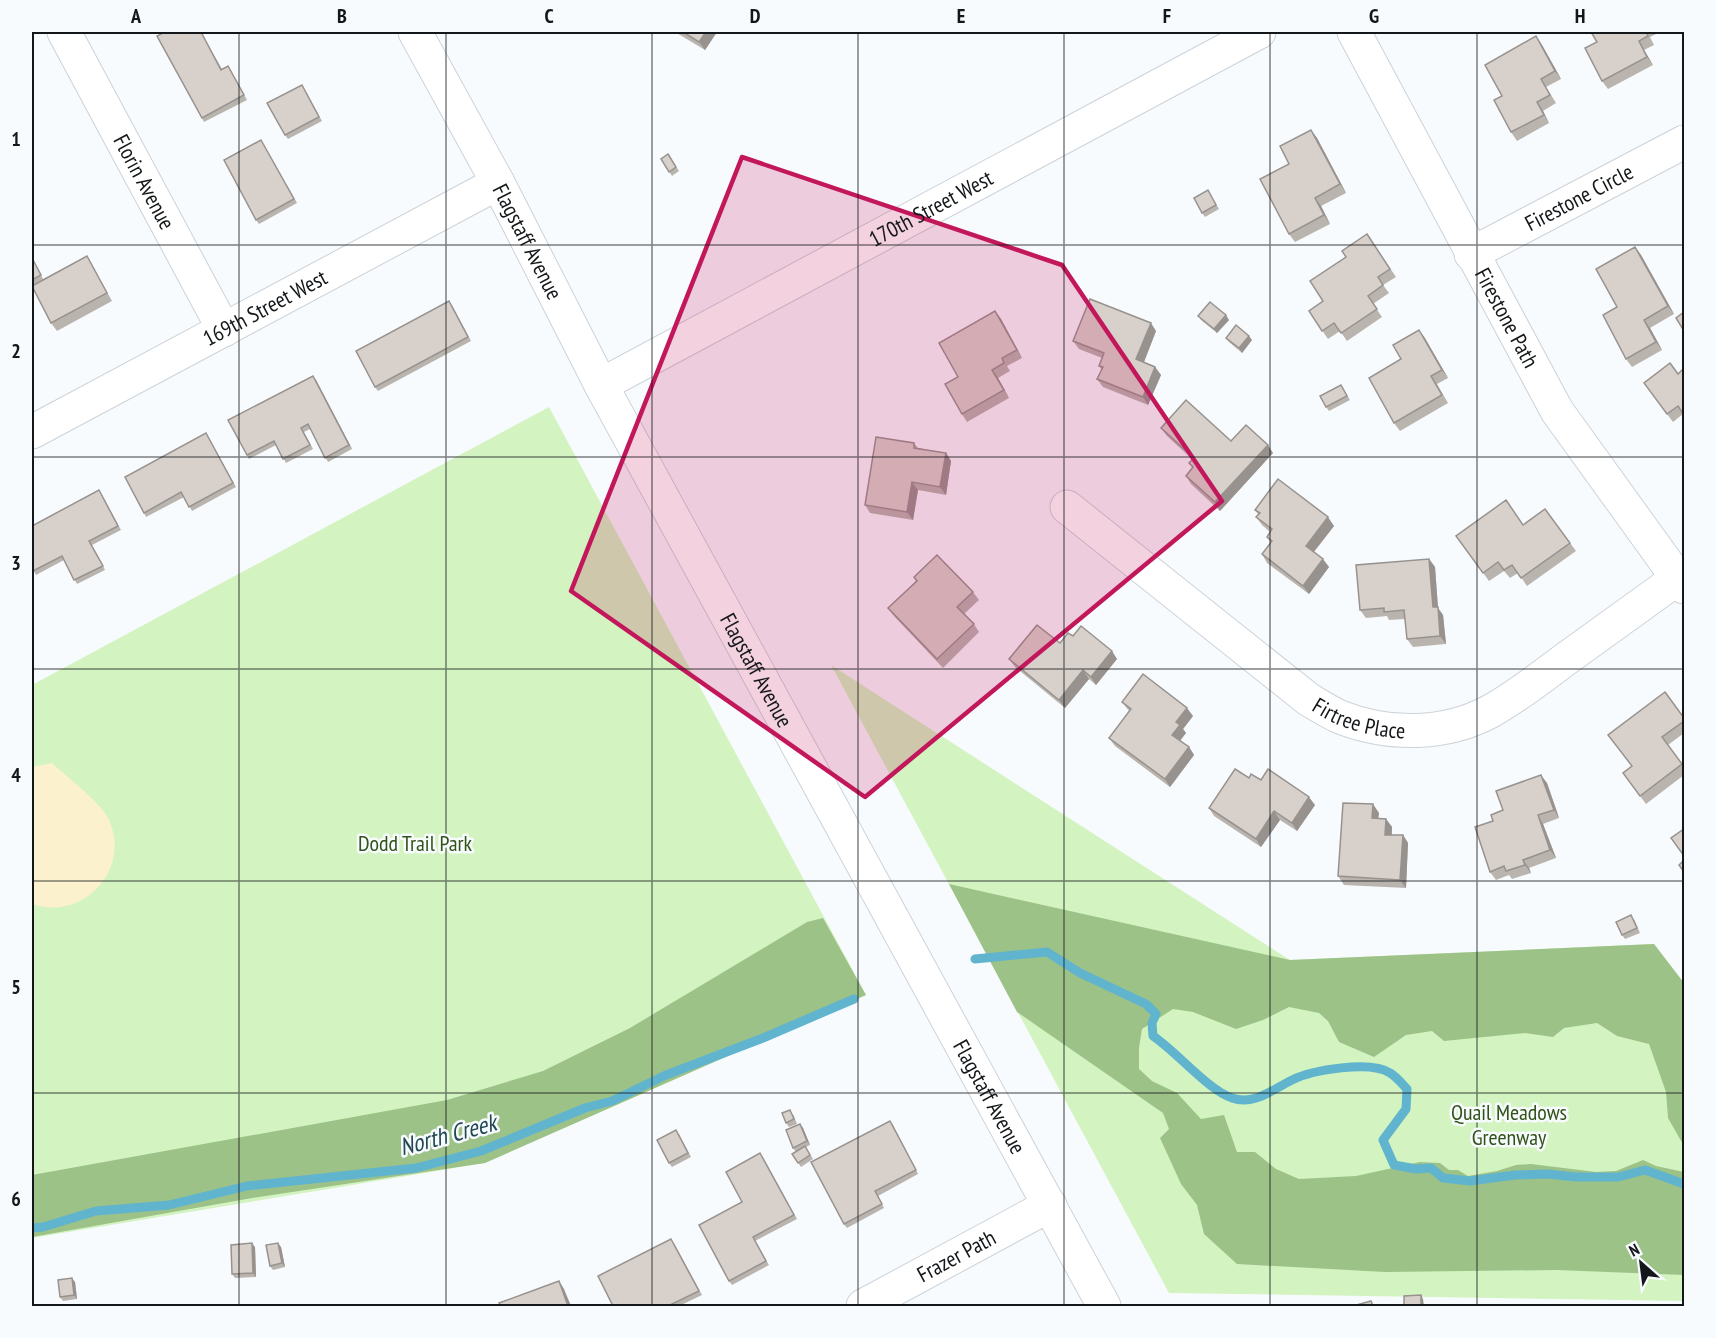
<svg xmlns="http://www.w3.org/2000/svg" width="1716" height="1338" viewBox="0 0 1716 1338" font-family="'PT Sans Narrow',sans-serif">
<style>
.green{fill:#d3f3c1}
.forest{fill:#9dc288}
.sand{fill:#fbf1cc}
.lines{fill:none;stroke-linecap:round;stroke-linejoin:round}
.stream{stroke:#60b4ce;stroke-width:9}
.minor-casing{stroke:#ccd3d9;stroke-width:35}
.tertiary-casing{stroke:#ccd3d9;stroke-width:35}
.minor{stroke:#fff;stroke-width:33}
.tertiary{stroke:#fff;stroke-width:33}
.wall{fill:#bab4af}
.shaded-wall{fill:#97928e}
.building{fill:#d8d1cb;stroke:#97928e;stroke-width:1.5}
.marked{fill:#c2185b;fill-opacity:0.2;stroke:#c2185b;stroke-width:4.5;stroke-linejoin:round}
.grid{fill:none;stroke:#141719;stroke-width:1.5;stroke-opacity:0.55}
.labels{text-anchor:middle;stroke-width:5;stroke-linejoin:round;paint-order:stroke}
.street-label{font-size:22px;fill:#141719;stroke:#f8fbfe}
.park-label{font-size:22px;fill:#315318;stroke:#f8fbfe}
.water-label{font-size:24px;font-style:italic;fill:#214753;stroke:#f8fbfe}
.neatline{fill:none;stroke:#141719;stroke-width:2}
.grid-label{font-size:20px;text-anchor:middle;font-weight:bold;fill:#141719}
</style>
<rect width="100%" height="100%" fill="#f8fbfe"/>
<g class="green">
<path d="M549,407L866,995L485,1163L32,1238V685Z"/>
<path d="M831,665L1290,960L1654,944L1684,983V1301L1169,1293Z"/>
</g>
<g class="forest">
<path d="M949,884L1290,960L1654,944L1684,983V1146L1668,1118L1666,1092L1649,1044L1617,1036L1597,1023L1564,1028L1553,1037L1525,1033L1444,1041L1432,1031L1406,1035L1374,1057L1339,1042L1328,1021L1319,1013L1289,1007L1263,1020L1236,1029L1193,1012L1173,1009L1142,1029L1139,1048V1069L1152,1081L1177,1093L1201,1119L1224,1115L1237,1152H1255L1276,1169L1299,1179L1356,1176L1420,1162L1440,1163L1449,1170H1458L1468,1176L1497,1171L1516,1165L1531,1164L1596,1172L1616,1171L1643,1160L1656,1166L1684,1172V1275L1557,1270L1385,1272L1237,1264L1204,1234L1197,1205L1181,1184L1160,1138L1169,1129L1163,1113L1017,1012Z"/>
<path d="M823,918L866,995L485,1163L252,1198L32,1237V1175L447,1100L543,1071L630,1028L807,922Z"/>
</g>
<path class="sand" d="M52,763C67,777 99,801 108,818C133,868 84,922 32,904V767Z"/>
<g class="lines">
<g class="stream">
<path d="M975,959L1047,952L1080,973L1146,1004L1156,1014L1152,1023L1153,1036C1177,1052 1208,1090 1232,1098C1254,1106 1273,1089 1292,1080C1312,1070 1371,1060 1390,1073C1397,1077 1402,1084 1407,1089L1406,1109L1383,1140L1394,1165L1416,1169L1431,1168L1443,1178L1470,1181L1515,1175L1547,1174L1576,1177H1618L1645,1170L1684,1184"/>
<path d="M32,1228L43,1227L96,1211L169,1205L247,1186L416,1168L481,1151L585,1108L612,1101L666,1075L763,1038L854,999"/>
</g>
<g class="minor-casing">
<g id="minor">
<path id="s1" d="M64,32L224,330"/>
<path id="s2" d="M1354,32L1557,411L1684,587"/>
<path id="s3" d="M1471,254L1684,142"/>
<path id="s4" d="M32,432L498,183"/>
<path id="s5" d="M1067,507L1308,699C1318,705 1329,712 1340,717C1388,736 1445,736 1491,711C1516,697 1539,679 1563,661C1601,634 1639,606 1678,578"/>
<path id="s6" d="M863,1306L1050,1205"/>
</g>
</g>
<g class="tertiary-casing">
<g id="tertiary">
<path id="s7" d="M415,32L498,183L601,385L1104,1306"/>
<path id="s8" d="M601,385L1259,32"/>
</g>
</g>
<use href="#minor" class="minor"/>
<use href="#tertiary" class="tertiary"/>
</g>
<g class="wall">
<path d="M165,32H201L222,69L228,66L247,100L204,122L202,118Z"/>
<path d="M675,32H717L705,50Z"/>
<path d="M830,32H839L832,34Z"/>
<path d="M1591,32H1660L1650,37L1654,45L1644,50L1653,65L1608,89L1602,81L1597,42Z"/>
<path d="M1536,36L1542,45L1561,79L1546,87L1556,103L1543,111L1549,123L1517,141L1511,132L1502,96Z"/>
<path d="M302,85L322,121L288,139L285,135Z"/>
<path d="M1311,130L1317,138L1346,193L1321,206L1330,224L1295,242L1289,234V164Z"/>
<path d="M261,140L297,203L259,224L256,220Z"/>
<path d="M668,154L679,171L672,176L661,159Z"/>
<path d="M1208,190L1219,209L1205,217L1202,213Z"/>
<path d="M1367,234L1396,277L1383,285L1389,293L1373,304L1382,317L1347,341L1340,331L1328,339L1309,311L1323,301L1346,257Z"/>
<path d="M1635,247L1641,255L1674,314L1650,328L1662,350L1632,367L1626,359L1617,307Z"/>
<path d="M87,256L112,301L57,331L51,323L32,286V257L43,279Z"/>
<path d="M452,305L471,341L378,391L375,387Z"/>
<path d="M995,311L1001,319L1022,358L1007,366L1010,371L998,378L1009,398L967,422L962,414L958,377Z"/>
<path d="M1198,316L1229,320L1217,333L1201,320Z"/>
<path d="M1419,330L1448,378L1437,384L1448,403L1400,431L1394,423L1401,359Z"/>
<path d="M1156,331L1144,362L1155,367L1161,375L1148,405L1103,387L1097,379L1102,370L1099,366L1102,358L1079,349L1073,341Z"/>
<path d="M1226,338L1252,340L1242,353L1229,342Z"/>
<path d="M1684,368V415L1683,414L1673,422L1644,383L1678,374Z"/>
<path d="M316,380L352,449L328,462L310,429L304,432L313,449L286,463L276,445L249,459L247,455Z"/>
<path d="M1341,385L1350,400L1329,411L1326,407Z"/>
<path d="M1161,428L1231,441L1273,453L1220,511L1191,484L1186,476L1193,468L1189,463L1193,460L1167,436Z"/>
<path d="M209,438L236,487L192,511L184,497L146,517L144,513Z"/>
<path d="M914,443L918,448L946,453L951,461L946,495L918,490L913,520L870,513L865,505Z"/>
<path d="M102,495L121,530L92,545L105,570L77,584L64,560L36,575L32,568Z"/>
<path d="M1545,509L1576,551L1527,586L1518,573L1510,578L1504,571L1489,581L1456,536L1523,525Z"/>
<path d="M1255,510L1334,526L1314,552L1329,567L1309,594L1267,563L1262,554L1271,543L1267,537L1270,532L1262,525L1256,517L1258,514Z"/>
<path d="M1429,559L1435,567L1438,608L1443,615L1446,644L1413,647L1407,639L1405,619L1389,620L1387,616L1366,618L1360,610Z"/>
<path d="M914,577L973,592L979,600L964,614L974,624L979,632L943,668L894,616L888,608L916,581Z"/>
<path d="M1073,636L1117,659L1096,685L1089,679L1065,708L1015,667L1009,659L1060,643Z"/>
<path d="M1665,692L1684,718V733L1668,745L1684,768V775L1646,804L1623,773L1632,767Z"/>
<path d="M1122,702L1193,716L1183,729L1186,733L1180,741L1189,747L1194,755L1170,787L1115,746L1109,738L1129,711Z"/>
<path d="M1249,778L1261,780L1315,805L1297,831L1280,820L1261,847L1214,816L1209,808Z"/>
<path d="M1547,783L1559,818L1543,824L1556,858L1529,868L1531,873L1512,879L1509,875L1496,880L1490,872L1493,821L1503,810Z"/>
<path d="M1379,813L1378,818L1386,819L1392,827V835H1403L1408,843L1406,888L1344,885L1338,876Z"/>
<path d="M1634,919L1640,933L1625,939L1622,935Z"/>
<path d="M793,1114L797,1124L789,1127L786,1123Z"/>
<path d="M890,1121L918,1174L878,1196L884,1208L847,1228L844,1224Z"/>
<path d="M800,1124L803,1128L810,1145L806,1147L813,1159L801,1167L792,1154L796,1152L793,1148Z"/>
<path d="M679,1134L691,1157L672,1167L669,1163Z"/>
<path d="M760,1153L797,1219L755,1241L769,1265L732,1285L729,1281L742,1202Z"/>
<path d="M674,1243L702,1295L679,1306H613Z"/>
<path d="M255,1247L256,1277L235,1278L232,1274Z"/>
<path d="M281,1247L285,1267L273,1270L270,1266Z"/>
<path d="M75,1282L77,1299L63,1301L60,1297Z"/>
</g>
<g class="shaded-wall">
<path d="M706,32H717L705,50L699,42Z"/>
<path d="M1536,36L1542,45L1561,79L1555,71Z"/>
<path d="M1639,41L1644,50L1653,65L1647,57Z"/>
<path d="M1537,102L1543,111L1549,123L1544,115Z"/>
<path d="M1311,130L1317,138L1346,193L1340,184Z"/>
<path d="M1315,198L1321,206L1330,224L1324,215Z"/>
<path d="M1635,247L1641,255L1674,314L1668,306Z"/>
<path d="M995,311L1001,319L1022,358L1017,350Z"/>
<path d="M1226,315L1229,320L1217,333L1214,329Z"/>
<path d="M1644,320L1650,328L1662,350L1656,342Z"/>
<path d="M1151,323L1156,331L1142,367L1136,359Z"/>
<path d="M1419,330L1425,338L1448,378L1442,370Z"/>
<path d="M1249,336L1252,340L1242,353L1239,348Z"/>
<path d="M1155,367L1161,375L1148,405L1143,397Z"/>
<path d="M992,370L998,378L1009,398L1004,390Z"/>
<path d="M313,376L316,380L352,449L349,445Z"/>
<path d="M1268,445L1273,453L1220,511L1215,502Z"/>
<path d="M946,453L951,461L946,495L940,487Z"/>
<path d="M912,482L918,490L913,520L907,512Z"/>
<path d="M1328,517L1334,526L1312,554L1306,546Z"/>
<path d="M1323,559L1329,567L1309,594L1303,586Z"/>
<path d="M1429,559L1435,567L1438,608L1443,615L1446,644L1440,636L1433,607Z"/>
<path d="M1112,651L1117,659L1096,685L1091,677Z"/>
<path d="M1083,670L1089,679L1065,708L1059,700Z"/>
<path d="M1187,708L1193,716L1183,729L1186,733L1178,743L1172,735L1176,722Z"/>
<path d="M1189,747L1194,755L1170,787L1165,779Z"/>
<path d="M1541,775L1547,783L1559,818L1554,810Z"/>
<path d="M1309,797L1315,805L1297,831L1292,823Z"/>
<path d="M1373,804L1379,813L1377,826L1372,818Z"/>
<path d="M1274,811L1280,820L1261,847L1256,839Z"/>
<path d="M1538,815L1543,824L1556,858L1550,850Z"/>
<path d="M1386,819L1392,827L1391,843L1385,835Z"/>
<path d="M1403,835L1408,843L1406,888L1400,880Z"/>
<path d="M1523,860L1529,868L1531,873L1525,865Z"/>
<path d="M890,1121L893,1125L918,1174L916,1170Z"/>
<path d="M800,1124L803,1128L810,1145L807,1141Z"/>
<path d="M252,1243L255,1247L256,1277L253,1273Z"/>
<path d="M278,1243L281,1247L285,1267L282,1263Z"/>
<path d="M72,1278L75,1282L77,1299L74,1295Z"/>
<path d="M559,1281L564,1289L571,1306H568Z"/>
<path d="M1421,1295L1423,1299L1424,1306H1421Z"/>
</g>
<g class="building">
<path d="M165,32H201L221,70L228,66L244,95L202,118L157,36Z"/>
<path d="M683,32H706L699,42Z"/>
<path d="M1591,32H1646L1648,36L1639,41L1647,57L1602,81L1585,48L1597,42Z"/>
<path d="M1536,36L1555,71L1541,79L1550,95L1537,102L1544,115L1511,132L1494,100L1502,96L1485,65Z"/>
<path d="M302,85L319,117L285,135L267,103Z"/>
<path d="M1311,130L1340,184L1315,198L1324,215L1289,234L1260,179L1289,164L1280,146Z"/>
<path d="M261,140L294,199L256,220L224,160Z"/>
<path d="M668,154L676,167L669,172L661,159Z"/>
<path d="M1208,190L1216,205L1202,213L1194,198Z"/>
<path d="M1367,234L1390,269L1378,277L1383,285L1368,296L1377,309L1341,333L1334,323L1322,331L1309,311L1323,301L1310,281L1346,257L1342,251Z"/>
<path d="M1635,247L1668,306L1644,320L1656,342L1626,359L1603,315L1617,307L1596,269Z"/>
<path d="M87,256L107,293L51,323L32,286Z"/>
<path d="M32,258L41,275L32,280Z"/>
<path d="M1090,299L1151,323L1136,359L1155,367L1143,397L1097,379L1103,367L1099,366L1104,353L1073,341Z"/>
<path d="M449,301L468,337L375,387L356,351Z"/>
<path d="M1210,302L1226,315L1214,329L1198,316Z"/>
<path d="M995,311L1017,350L1002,358L1004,363L992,370L1004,390L962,414L945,384L958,377L939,343Z"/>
<path d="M1684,312V331L1676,318Z"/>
<path d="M1236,325L1249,336L1239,348L1226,338Z"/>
<path d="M1419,330L1442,370L1431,376L1442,395L1394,423L1369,378L1401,359L1393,345Z"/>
<path d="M1670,363L1678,374L1684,368V415L1678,406L1667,414L1644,383Z"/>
<path d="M313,376L349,445L325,458L308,424L301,428L310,445L283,459L274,441L247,455L228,420Z"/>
<path d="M1341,385L1347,396L1326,407L1320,396Z"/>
<path d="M1186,400L1231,441L1246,425L1268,445L1215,502L1186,476L1193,467L1189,463L1194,458L1161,428Z"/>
<path d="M206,433L233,483L189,507L181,492L144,513L125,477Z"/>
<path d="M876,437L914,443V448L946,453L940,487L912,482L907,512L865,505Z"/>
<path d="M1278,479L1328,517L1306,546L1323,559L1303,586L1262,554L1272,541L1267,537L1272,529L1256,517L1260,513L1255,510Z"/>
<path d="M99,490L118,526L89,541L103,566L74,580L62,556L33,571L32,568V526Z"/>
<path d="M1506,500L1523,525L1545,509L1570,543L1521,578L1512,565L1504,570L1498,562L1483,573L1456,536Z"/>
<path d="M937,555L973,592L957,607L974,624L937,659L888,608L917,581L914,577Z"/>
<path d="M1429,559L1433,607H1438L1440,636L1407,639L1404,610L1384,612V608L1360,610L1356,565Z"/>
<path d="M1037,625L1060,643L1068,633L1073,636L1081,626L1112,651L1091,677L1083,670L1059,700L1009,659Z"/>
<path d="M1143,674L1187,708L1176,722L1180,725L1172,735L1189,747L1165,779L1109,738L1131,709L1122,702Z"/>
<path d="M1665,692L1684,718V721L1662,737L1682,764L1640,796L1623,773L1632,766L1608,735Z"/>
<path d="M1235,769L1249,778L1251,774L1261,780L1268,769L1309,797L1292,823L1274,811L1256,839L1209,808Z"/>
<path d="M1541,775L1554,810L1538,815L1550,850L1523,860L1525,865L1506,871L1504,866L1490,872L1475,827L1493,821L1491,815L1503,810L1496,791Z"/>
<path d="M1343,803L1373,804L1372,818L1386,819L1385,835H1403L1400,880L1338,876Z"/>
<path d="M1684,829V856L1671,838Z"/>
<path d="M1684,860V872L1679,865Z"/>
<path d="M1631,915L1637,928L1622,935L1616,922Z"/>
<path d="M790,1110L794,1119L786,1123L782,1113Z"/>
<path d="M890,1121L916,1170L875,1191L882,1204L844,1224L811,1162Z"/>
<path d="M800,1124L807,1141L793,1148L786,1130Z"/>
<path d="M676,1130L688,1153L669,1163L657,1140Z"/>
<path d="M805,1146L810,1155L798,1163L792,1154Z"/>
<path d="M760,1153L794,1215L753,1237L766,1261L729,1281L699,1225L742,1202L726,1172Z"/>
<path d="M671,1239L699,1291L668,1306H613L598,1276Z"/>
<path d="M252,1243L253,1273L232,1274L231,1245Z"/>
<path d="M278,1243L282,1263L270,1266L266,1245Z"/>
<path d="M72,1278L74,1295L60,1297L58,1280Z"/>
<path d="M559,1281L568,1306H501L499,1303Z"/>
<path d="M1421,1295V1306H1404V1296Z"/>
<path d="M1371,1301L1373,1306H1353Z"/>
</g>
<path class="marked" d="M742,157L1062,265L1222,501L865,797L571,591Z"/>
<path class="grid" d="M239,32V1306M446,32V1306M652,32V1306M858,32V1306M1064,32V1306M1270,32V1306M1477,32V1306M32,245H1684M32,457H1684M32,669H1684M32,881H1684M32,1093H1684"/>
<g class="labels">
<g class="street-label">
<text dy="8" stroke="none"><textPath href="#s1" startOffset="170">Florin Avenue</textPath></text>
<text dy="8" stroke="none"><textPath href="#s3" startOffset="122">Firestone Circle</textPath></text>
<text dy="8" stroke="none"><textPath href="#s8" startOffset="374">170th Street West</textPath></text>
<text dy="8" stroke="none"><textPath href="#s7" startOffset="238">Flagstaff Avenue</textPath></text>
<text dy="8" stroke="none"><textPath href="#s4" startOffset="264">169th Street West</textPath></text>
<text dy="8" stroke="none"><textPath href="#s2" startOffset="324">Firestone Path</textPath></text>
<text dy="8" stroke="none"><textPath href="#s7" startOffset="724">Flagstaff Avenue</textPath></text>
<text dy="8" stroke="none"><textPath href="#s5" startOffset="364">Firtree Place</textPath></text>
<text dy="8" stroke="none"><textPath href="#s7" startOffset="1210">Flagstaff Avenue</textPath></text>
<text dy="8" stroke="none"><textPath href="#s6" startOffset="106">Frazer Path</textPath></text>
</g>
<g class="park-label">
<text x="415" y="851">Dodd Trail Park</text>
<text x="1509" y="1120">Quail Meadows<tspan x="1509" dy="25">Greenway</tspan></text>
</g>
<g class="water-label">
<text transform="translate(448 1135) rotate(-15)" y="8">North Creek</text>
</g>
</g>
<rect width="1716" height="1338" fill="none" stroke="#f8fbfe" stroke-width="66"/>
<g transform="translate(1641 1263) rotate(332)" stroke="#f8fbfe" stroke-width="4.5" paint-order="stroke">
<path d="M0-4.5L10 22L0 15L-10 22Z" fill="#141719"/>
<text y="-9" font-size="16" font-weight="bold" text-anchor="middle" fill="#141719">N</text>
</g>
<rect x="33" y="33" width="1650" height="1272" class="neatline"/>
<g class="grid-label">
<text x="136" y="23">A</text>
<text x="342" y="23">B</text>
<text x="549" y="23">C</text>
<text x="755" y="23">D</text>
<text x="961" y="23">E</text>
<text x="1167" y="23">F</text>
<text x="1374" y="23">G</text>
<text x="1580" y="23">H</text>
<text x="16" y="146">1</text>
<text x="16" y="358">2</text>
<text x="16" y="570">3</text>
<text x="16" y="782">4</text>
<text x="16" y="994">5</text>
<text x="16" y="1206">6</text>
</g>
</svg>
